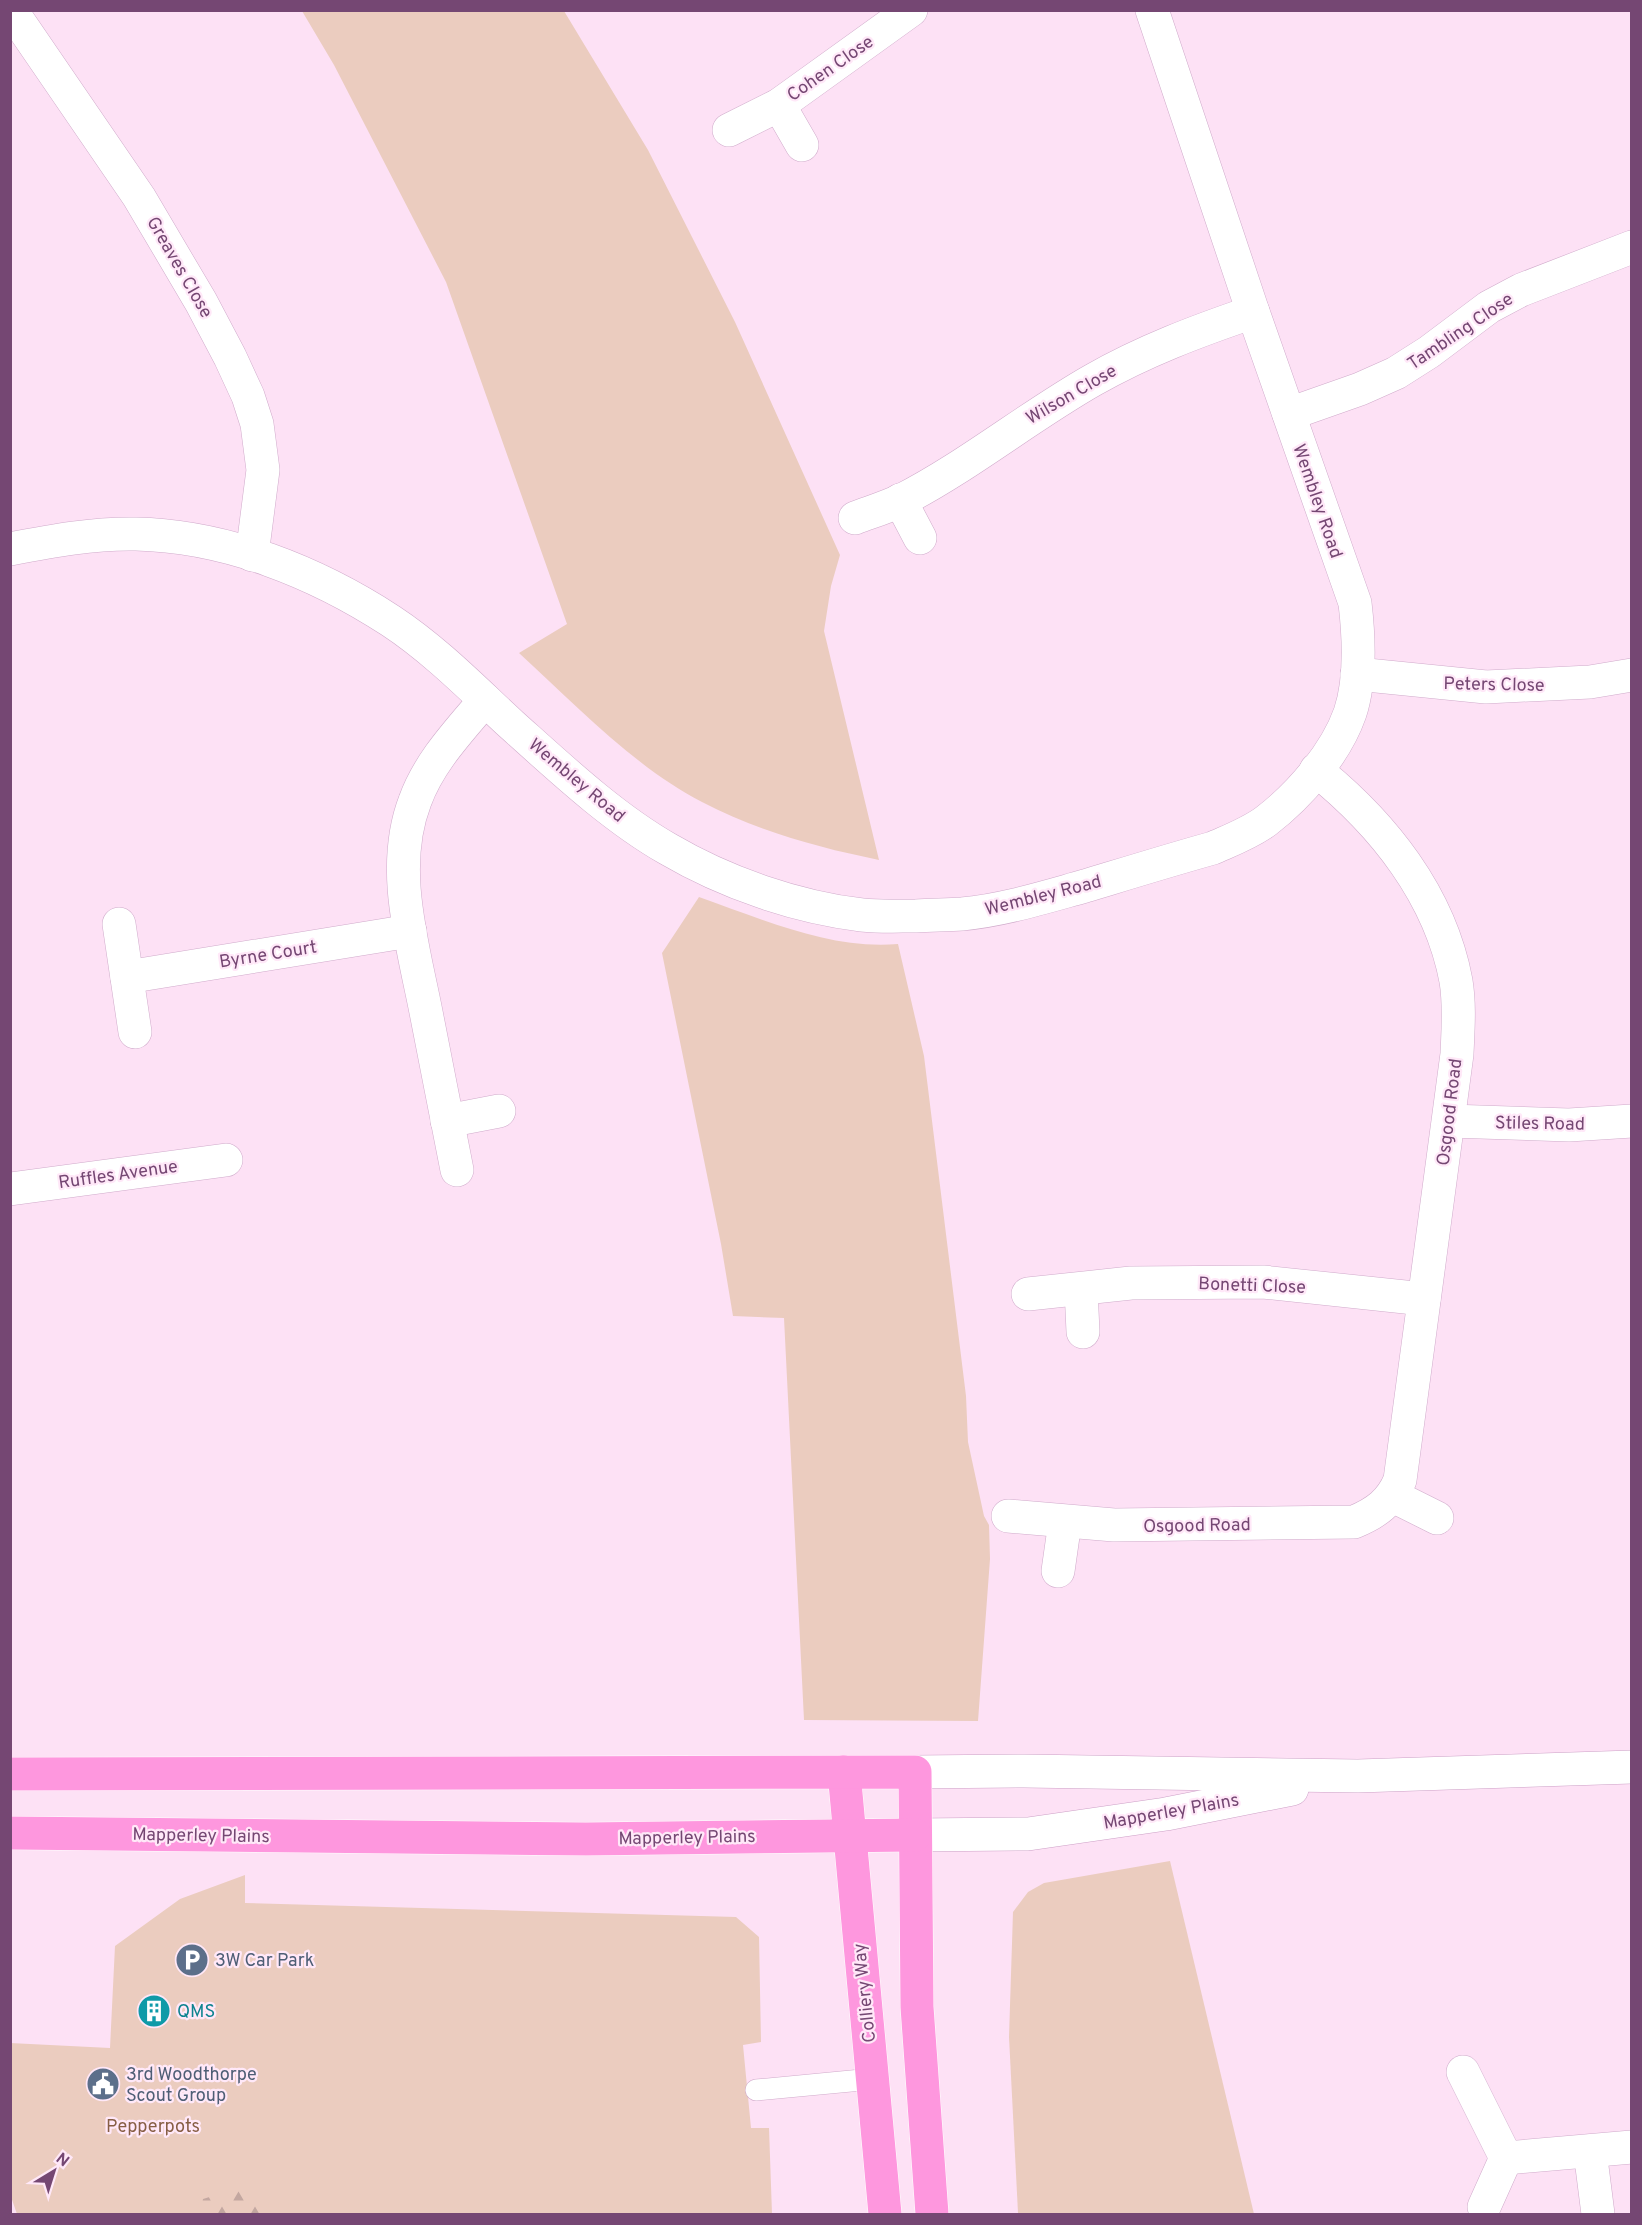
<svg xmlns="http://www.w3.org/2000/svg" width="1642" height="2225" viewBox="0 0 1642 2225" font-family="Overpass,sans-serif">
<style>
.green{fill:#ebccbf}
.forest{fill:url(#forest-firs)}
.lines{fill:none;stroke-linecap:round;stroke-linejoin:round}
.lane-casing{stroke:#d0abcb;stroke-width:22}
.street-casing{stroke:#d0abcb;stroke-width:34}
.secondary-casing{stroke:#cda1c7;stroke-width:34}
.primary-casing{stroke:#fff;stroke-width:34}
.lane{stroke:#fff;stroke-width:21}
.street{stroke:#fff;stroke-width:33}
.secondary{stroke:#fff;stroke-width:33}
.primary{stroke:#fe97de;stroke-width:33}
.labels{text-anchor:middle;stroke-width:4.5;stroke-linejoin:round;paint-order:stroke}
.street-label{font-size:18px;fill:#754773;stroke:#ffe8f8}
.service-label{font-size:18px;fill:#4e5e75;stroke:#ffe8f8;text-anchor:start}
.culture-label{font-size:18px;fill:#0d838f;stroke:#ffe8f8;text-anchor:start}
.park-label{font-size:18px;fill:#875e44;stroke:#ffe8f8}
</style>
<defs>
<pattern id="forest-firs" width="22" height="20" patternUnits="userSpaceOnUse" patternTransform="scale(1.5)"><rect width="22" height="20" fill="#ebccbf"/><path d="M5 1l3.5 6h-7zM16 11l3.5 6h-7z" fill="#c3a7a0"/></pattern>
</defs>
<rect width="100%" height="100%" fill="#fde1f5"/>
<g class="green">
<path d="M302,11H564L648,150L735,322L840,555L831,586L824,631L879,860C819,848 757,831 702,802C634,767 575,704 519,653L567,624L446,282L334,65Z"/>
<path d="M699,897C762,919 830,950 898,944L924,1056L966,1396L968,1442L984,1516L989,1525L990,1559L978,1721L804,1720L784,1318L733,1316L721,1244L662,953Z"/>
<path d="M1170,1861L1254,2214L1018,2213L1009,2037L1013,1912L1028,1892L1044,1883Z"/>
<path d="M245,1875V1903L736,1917L759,1937L761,2042L743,2045L751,2128H769L772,2214H17L10,2194V2043L110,2048L115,1946L180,1899Z"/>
</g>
<path class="forest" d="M245,2186L261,2214H200L203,2199Z"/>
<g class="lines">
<g class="lane-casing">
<path id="lane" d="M756,2090L872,2079"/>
</g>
<g class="street-casing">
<g id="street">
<path d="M11,10L139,197L201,302L230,357L248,396L257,424L263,470L252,555"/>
<path d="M779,105L802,145"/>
<path d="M729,130L779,105L911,10"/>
<path d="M1289,414L1360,389L1396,373L1429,352L1489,307L1521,290L1632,247"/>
<path d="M900,500L920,538"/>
<path d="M855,518C871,512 887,507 902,500C968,466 1028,417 1093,380C1144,351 1197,331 1253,312"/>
<path d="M10,549C52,541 94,533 136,534C226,536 316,572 391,621C435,650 473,689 512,725C560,768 612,817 668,849C726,883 796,907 862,915C880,917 898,916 916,916C931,915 947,915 962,914C1004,910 1045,897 1085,886C1128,873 1170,860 1213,848C1231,840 1250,833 1266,821C1300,795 1336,753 1350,713C1361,680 1359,637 1355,603L1253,312L1152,10"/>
<path d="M1357,674L1486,687L1590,682L1632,675"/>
<path d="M119,924L135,1032"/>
<path d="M127,977L410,931"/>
<path d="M447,1121L499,1111"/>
<path d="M1449,1121L1569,1125L1632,1121"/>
<path d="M457,1170C447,1117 436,1065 426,1012C413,945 389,868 415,801C429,762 459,731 485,700"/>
<path d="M10,1189L226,1160"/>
<path d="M1081,1289L1083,1332"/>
<path d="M1028,1294L1131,1283L1263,1282L1424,1299"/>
<path d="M1393,1496L1437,1518"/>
<path d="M1008,1516L1114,1525L1354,1522C1376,1513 1391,1502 1400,1480L1457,1054C1458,1030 1460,1005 1456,981C1440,895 1383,824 1316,770"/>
<path d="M1058,1571L1065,1522"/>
<path d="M1463,2072L1506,2158"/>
<path d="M1590,2151L1598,2214"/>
<path d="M1506,2158L1632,2147"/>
<path d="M1484,2207L1506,2158"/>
</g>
</g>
<g class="secondary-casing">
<g id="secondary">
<path d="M915,1772L1024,1771L1358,1776L1632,1767"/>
<path d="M915,1835L1028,1834L1166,1814L1292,1789"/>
</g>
</g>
<g class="primary-casing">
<g id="primary">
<path d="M844,1772L885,2214"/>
<path d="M10,1774L915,1772L917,2007L932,2214"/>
<path d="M10,1833L586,1839L915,1835"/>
</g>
</g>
<use href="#lane" class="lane"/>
<use href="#street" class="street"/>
<use href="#secondary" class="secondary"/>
<use href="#primary" class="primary"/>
</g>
<defs>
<g id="parking-disc" transform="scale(1.725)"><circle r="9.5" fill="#5c6f8a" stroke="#ffe8f8"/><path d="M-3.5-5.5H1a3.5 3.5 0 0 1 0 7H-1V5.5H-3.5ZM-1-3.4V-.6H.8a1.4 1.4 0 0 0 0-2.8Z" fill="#fff"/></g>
<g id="building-disc" transform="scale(1.725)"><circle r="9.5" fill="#0f9aa8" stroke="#ffe8f8"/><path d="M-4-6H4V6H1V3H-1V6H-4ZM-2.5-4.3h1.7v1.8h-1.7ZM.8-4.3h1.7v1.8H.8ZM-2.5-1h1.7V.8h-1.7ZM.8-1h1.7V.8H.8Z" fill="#fff"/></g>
<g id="civic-disc" transform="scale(1.725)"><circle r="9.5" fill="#5c6f8a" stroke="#ffe8f8"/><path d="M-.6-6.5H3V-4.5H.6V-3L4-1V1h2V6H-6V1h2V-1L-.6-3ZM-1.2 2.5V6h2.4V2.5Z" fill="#fff"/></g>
</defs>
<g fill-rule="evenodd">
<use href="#parking-disc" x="192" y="1960"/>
<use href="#building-disc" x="154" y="2011"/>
<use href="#civic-disc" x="103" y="2084"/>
</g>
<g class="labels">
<g class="street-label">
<text transform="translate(830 68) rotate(-35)" y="6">Cohen Close</text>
<text transform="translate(180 267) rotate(60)" y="6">Greaves Close</text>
<text transform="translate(1460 331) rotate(-34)" y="6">Tambling Close</text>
<text transform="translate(1071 394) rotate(-30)" y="6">Wilson Close</text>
<text transform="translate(1318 501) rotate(71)" y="6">Wembley Road</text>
<text transform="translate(1494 684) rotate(1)" y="6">Peters Close</text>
<text transform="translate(577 780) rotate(40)" y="6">Wembley Road</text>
<text transform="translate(1043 895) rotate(-14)" y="6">Wembley Road</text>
<text transform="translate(268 954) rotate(-9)" y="6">Byrne Court</text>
<text transform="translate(1449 1112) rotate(-83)" y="6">Osgood Road</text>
<text transform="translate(1540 1123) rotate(1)" y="6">Stiles Road</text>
<text transform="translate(118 1174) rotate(-8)" y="6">Ruffles Avenue</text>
<text transform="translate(1252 1285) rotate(2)" y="6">Bonetti Close</text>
<text transform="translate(1197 1525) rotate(-1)" y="6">Osgood Road</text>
<text transform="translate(1171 1811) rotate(-10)" y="6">Mapperley Plains</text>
<text transform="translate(201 1835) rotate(1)" y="6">Mapperley Plains</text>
<text transform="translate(687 1837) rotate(-1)" y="6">Mapperley Plains</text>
<text transform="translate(864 1993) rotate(-96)" y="6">Colliery Way</text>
</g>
<g class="service-label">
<text x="215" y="1966">3W Car Park</text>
<text x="126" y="2080">3rd Woodthorpe<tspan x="126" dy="21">Scout Group</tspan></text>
</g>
<g class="culture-label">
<text x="177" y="2017">QMS</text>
</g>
<g class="park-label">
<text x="153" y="2132">Pepperpots</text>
</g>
</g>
<rect width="1642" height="2225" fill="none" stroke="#754773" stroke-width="24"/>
<g transform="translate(54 2171) rotate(38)" stroke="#ffe8f8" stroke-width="4.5" paint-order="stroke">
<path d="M0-4.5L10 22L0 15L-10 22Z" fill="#754773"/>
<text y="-9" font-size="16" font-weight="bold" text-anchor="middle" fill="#754773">N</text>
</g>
</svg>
